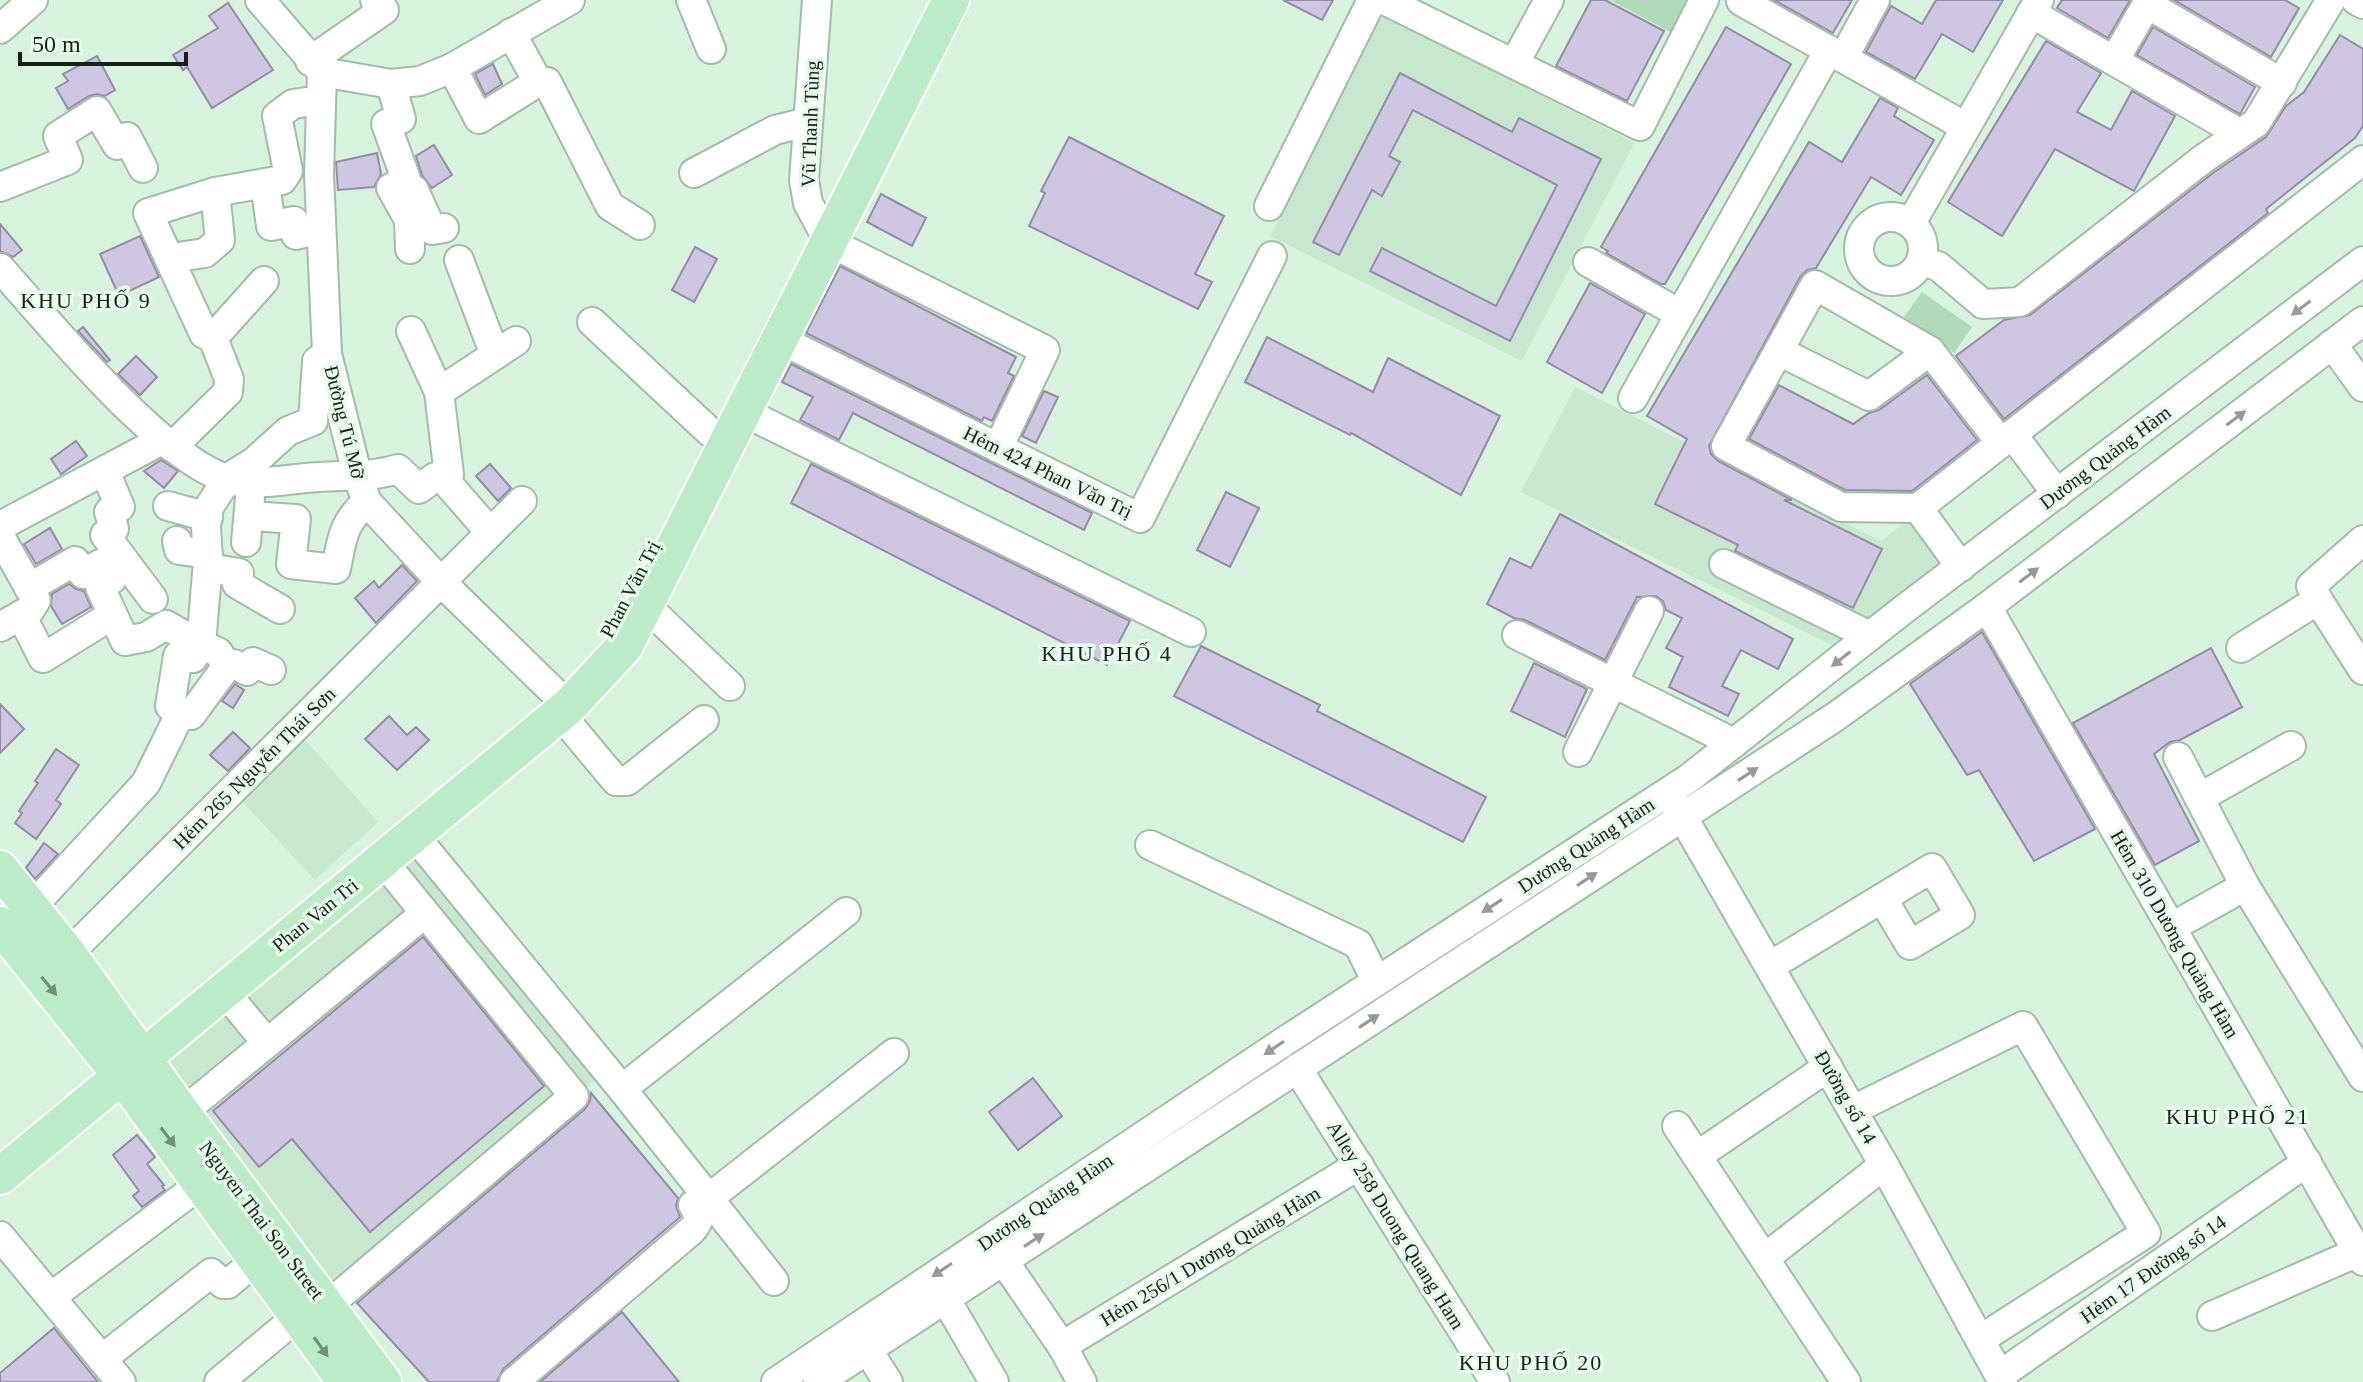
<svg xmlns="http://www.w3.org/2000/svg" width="2363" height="1382" viewBox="0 0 2363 1382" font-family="'Times New Roman',serif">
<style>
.built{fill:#c7e8ce}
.green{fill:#b1daba}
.building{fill:#cfc6e2;stroke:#958ca7;stroke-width:2}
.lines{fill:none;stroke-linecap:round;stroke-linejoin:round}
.minor-casing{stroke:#a2bca8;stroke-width:32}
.major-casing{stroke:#fff;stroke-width:40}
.minor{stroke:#fff;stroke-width:28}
.major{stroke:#bcebc8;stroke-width:36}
.oneway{fill:#969b97}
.oneway2{fill:#719079}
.labels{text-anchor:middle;stroke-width:7;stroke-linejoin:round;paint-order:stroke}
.street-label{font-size:20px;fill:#162018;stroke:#e8feec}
.neighbourhood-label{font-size:22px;letter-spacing:2px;fill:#162018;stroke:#e8feec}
</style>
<rect width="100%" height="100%" fill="#d7f2dd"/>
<g class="built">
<path d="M1383,14L1634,143L1522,361L1270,236Z"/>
<path d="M1575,387L1881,541L1911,518L1958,576L1844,651L1521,492Z"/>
<path d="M301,735L378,822L315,880L237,796Z"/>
<path d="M412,852L597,1079L340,1290L156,1063Z"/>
</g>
<g class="green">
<path d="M1610,0H1694L1676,35Z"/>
<path d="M1922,292L1972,327L1954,353L1904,317Z"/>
</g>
<g class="building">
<path d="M1283,0H1333L1322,20Z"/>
<path d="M1591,0H1605L1664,31L1627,101L1556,66Z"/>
<path d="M1774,0H1852L1833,33Z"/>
<path d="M1936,0H2003L1973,52L1942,34L1915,79L1866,52L1891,6L1922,24Z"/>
<path d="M2062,0H2130L2108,38L2057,8Z"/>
<path d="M2174,0H2285L2299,8L2271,57Z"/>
<path d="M228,3L273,70L212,108L187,67L183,70L173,55L218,28L209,16Z"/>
<path d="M1726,27L1791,64L1665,284H1661L1606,253L1608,251L1601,247Z"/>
<path d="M2153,27L2255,87L2240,114L2137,55Z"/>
<path d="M2340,35L2363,49V126L2355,138L2266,209L2268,213L2004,419L1956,356L2004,320L2030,315L2213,173L2266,137L2286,106L2304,92Z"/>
<path d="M2046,41L2101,73L2077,112L2111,130L2132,91L2175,116L2134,191L2055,149L2002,236L1948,202Z"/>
<path d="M97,56L115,90L105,96L97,94L89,96L68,109L56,88L68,81L63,74Z"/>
<path d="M493,64L502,84L485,95L475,74Z"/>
<path d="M1400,73L1512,132L1519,118L1601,159L1510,341L1370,271L1382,248L1496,306L1557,185L1413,110L1389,156L1400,162L1382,196L1372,190L1339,255L1313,242Z"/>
<path d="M1880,98L1898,108L1894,116L1934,140L1901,195L1871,177L1816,268L1807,270L1800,277L1709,446L1711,454L1718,461L1792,500H1784L1882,549L1853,608L1735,551L1738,545L1655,504L1687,439L1647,416L1809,142L1842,162Z"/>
<path d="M1069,137L1224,216L1195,274L1212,282L1198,309L1029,226L1045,193L1041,191Z"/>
<path d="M434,145L452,175L432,188L422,175L416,156Z"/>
<path d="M377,153L381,174L374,187L338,190L336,162Z"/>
<path d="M881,194L926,218L912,246L867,222Z"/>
<path d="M0,224L22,250L13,257L0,251Z"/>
<path d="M140,236L159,277L119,296L100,254Z"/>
<path d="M695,247L717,259L694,302L672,290Z"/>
<path d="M840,266L1016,357L1008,373L1014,376L992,421L984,417L982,421L806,333Z"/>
<path d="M1590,283L1645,314L1602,393L1547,362Z"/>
<path d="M83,327L110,360L107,362L78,331Z"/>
<path d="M1267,337L1373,392L1388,358L1500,416L1461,495L1351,433L1350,435L1245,382Z"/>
<path d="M136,356L157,377L140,395L118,374Z"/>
<path d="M791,364L1092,513L1084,530L853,413L839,440L800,420L813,397L782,382Z"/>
<path d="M1927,375L1977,440L1912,491L1845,490L1749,439L1779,385L1853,424L1869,413L1879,410Z"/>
<path d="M1044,391L1058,397L1036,443L1022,436Z"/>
<path d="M76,441L87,456L61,474L51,459Z"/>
<path d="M161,460L178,471L164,488L144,471Z"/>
<path d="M490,464L511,488L498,501L476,476Z"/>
<path d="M811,464L1130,621L1107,665L791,503Z"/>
<path d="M1226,492L1259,508L1230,567L1197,550Z"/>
<path d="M1560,514L1793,639L1778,669L1741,650L1722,686L1739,694L1728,716L1669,687L1683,657L1666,648L1682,618L1666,610L1663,601L1656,596L1637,597L1605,660L1525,620L1514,618L1487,604L1510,558L1531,568Z"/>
<path d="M50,528L62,549L36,564L24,544Z"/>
<path d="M402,565L417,581L376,623L355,598L374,581L379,588Z"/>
<path d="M69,584L76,589L84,591L91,607L62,624L51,606L52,594Z"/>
<path d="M1982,632L2095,829L2034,861L1979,770L1967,775L1910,684Z"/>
<path d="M1201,646L1320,705L1317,711L1486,797L1463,842L1174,696Z"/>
<path d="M2211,648L2242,707L2180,740L2170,742L2154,754L2199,841L2155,865L2073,723Z"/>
<path d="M1534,663L1587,689L1565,737L1511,711Z"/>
<path d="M235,684L244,690L233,708L222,701Z"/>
<path d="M0,704L24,729L0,753Z"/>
<path d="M389,716L407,735L416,727L429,740L397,770L365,739Z"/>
<path d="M233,732L250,748L228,771L210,755Z"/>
<path d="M56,749L79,765L56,800L61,804L36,839L15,823L22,813L19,811L38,783L35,781Z"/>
<path d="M44,843L58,854L35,879L26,868Z"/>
<path d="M423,937L544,1086L370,1232L292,1139L259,1167L213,1111Z"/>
<path d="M1033,1078L1062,1116L1018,1150L989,1112Z"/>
<path d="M591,1093L678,1198L676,1206L680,1217L503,1369L497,1382H429L357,1303L585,1109L590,1101Z"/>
<path d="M137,1135L155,1157L147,1164L164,1185L162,1186L165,1190L142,1207L133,1196L139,1191L113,1155Z"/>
<path d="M622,1312L679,1382H540Z"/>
<path d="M54,1328L98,1382H0V1373Z"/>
</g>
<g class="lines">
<g class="minor-casing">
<g id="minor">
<path d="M260,0L322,72L391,84L420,81L452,68L570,0"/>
<path d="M691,0L711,49"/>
<path d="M817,0L804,180L808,203L829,242L1045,350L998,448"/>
<path d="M1384,0L1640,126L1704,0"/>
<path d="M2356,0L2363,4"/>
<path d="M1741,1L1966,127"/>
<path d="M2031,13L2239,133"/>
<path d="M0,29L33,0"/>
<path d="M511,33L538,82H547L610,206L640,225"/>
<path d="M1843,58L1875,0"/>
<path d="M310,61L384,10L375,0"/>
<path d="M2114,61L2147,4L2282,83"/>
<path d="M1514,64L1549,0"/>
<path d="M452,68L479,119L538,82"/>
<path d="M322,72L319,174L327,354L357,474L367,502L441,582L556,694"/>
<path d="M391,84L401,119L386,124L406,179L391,188L409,220L410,249"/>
<path d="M694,173L775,130L807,122"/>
<path d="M265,183L271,226L294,221L296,235L321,229"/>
<path d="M0,187L68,160L58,136L97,111L117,145L127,137L143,168"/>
<path d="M414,190L432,230L444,228"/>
<path d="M1269,206L1372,0"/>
<circle cx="1891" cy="249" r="32"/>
<path d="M1911,223L2039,0"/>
<path d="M171,258L205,253L220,240L215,192"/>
<path d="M459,260L495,355"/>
<path d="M1921,261L1938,266L1983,304L2020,302L2203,159L2256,123L2331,0"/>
<path d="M1588,262L1680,314"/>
<path d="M0,268C50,323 169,472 239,482C260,485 297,478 319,477C346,475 372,477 398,469L419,489L435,477L449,475L439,392L516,341"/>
<path d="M592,322L710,432"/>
<path d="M411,331L439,392"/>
<path d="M213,338L264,281"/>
<path d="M781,340L1140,518L1272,256"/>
<path d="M2332,344L2363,387"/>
<path d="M1779,351L1869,396L1930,351"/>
<path d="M1633,398L1829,50"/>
<path d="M744,412L1191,632"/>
<path d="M2012,434L2057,494"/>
<path d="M2001,443L1930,351L1815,285L1726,446L1841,507L1918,508L2363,160"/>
<path d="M172,447L228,392L229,379L213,338L204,334L148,213L215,192L282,180L288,171L277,116L293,104L320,100"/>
<path d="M105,471L120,507L109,512L114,529L105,535L153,599"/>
<path d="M441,476L490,532"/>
<path d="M168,506L208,517"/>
<path d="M1918,508L1961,567"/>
<path d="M249,516L296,519L291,564L336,569C342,540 342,523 367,502"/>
<path d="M0,526L162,440"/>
<path d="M0,536L36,600L30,610L0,627"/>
<path d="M177,541L179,550L208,554"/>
<path d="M246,542L250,498"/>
<path d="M1724,564L1870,636"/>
<path d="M208,568L239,573L237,584L280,609"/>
<path d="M112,579L100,587L125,641L146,637L166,625L201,645L193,658L178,656L170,706L180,714"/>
<path d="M29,588L75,561L83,574L100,564"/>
<path d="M2318,600L2363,670"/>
<path d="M645,605L730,686"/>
<path d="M1987,607L2363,1261"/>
<path d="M21,615L43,658L112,615"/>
<path d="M1517,635L1734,743"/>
<path d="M2241,648L2318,600L2311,586L2363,540"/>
<path d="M227,666L234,664L247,671L253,662L271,670"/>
<path d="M560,714L616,781H627L704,720"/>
<path d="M1578,752L1649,611"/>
<path d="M2178,757L2245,886L2363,1077"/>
<path d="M2199,798L2291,746"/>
<path d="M1674,802L1884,1165L2003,1382"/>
<path d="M413,834L622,1089L774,1281"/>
<path d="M1150,845L1358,944L1376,980"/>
<path d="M31,908L146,783L180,714L191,715L227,666L218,652L201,645L208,561L206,526L209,507L228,478L255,461L288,431L313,421L317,361L327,354"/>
<path d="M2172,927L2245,886"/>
<path d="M68,954L522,501"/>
<path d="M1770,966L1932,868L1960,915L1910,945L1882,898"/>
<path d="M223,990L267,1043"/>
<path d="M1297,1068L1495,1382"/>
<path d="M622,1089L846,912"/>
<path d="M1853,1110L2023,1026L2146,1233L1981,1339"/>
<path d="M182,1113L424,914"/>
<path d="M1677,1126L1846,1382"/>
<path d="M1697,1156L1828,1067"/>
<path d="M709,1198L894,1053"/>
<path d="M0,1236L121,1382"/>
<path d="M1766,1257L1884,1165"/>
<path d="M1003,1260L1062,1346L1082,1382"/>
<path d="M51,1297L202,1183"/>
<path d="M945,1298L994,1382"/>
<path d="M327,1306L574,1096L382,860"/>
<path d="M2212,1316L2358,1252"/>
<path d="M1062,1346L1359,1165"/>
<path d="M867,1349L888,1382"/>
<path d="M102,1359L211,1273L223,1284H228L257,1259"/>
<path d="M2000,1375L2307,1162"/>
<path d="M219,1382L298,1316"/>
<path d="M514,1382L692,1230C701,1219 700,1217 693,1205"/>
<path d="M776,1382L1282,1043L1688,779L1903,610L2363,261"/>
<path d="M818,1382L1835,717L1987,607L2363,321"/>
</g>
</g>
<g class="major-casing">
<g id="major">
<path d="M0,869L68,954L182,1113L383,1382"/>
<path d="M0,925L132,1089L346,1382"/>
<path d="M0,1176L569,706L624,647L951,0"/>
</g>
</g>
<use href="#minor" class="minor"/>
<use href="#major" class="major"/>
</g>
<defs><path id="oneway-solid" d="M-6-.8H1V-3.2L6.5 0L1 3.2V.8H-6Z" transform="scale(2)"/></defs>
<g class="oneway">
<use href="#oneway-solid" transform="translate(2301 308) rotate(143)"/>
<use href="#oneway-solid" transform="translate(2236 418) rotate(-37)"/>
<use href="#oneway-solid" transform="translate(2029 575) rotate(-37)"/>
<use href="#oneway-solid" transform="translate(1841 659) rotate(142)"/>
<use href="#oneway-solid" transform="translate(1748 774) rotate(-33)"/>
<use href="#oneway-solid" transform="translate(1587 879) rotate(-33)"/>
<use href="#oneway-solid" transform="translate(1492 906) rotate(147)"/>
<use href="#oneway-solid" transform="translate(1369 1021) rotate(-33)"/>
<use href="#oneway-solid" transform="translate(1274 1048) rotate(146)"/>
<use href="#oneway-solid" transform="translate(1034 1240) rotate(-33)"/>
<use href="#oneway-solid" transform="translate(942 1270) rotate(146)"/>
</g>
<g class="oneway2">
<use href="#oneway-solid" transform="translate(49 986) rotate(51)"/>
<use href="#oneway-solid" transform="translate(168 1137) rotate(53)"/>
<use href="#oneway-solid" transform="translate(321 1347) rotate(54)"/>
</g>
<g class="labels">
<g class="street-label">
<text transform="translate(810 124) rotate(-88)" y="7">Vũ Thanh Tùng</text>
<text transform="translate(345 422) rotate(76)" y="7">Đường Tú Mỡ</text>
<text transform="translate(2105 457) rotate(-37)" y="7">Dương Quảng Hàm</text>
<text transform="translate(1048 472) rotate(26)" y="7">Hẻm 424 Phan Văn Trị</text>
<text transform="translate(630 589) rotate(-62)" y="7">Phan Văn Trị</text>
<text transform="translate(254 768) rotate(-45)" y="7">Hẻm 265 Nguyễn Thái Sơn</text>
<text transform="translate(1586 845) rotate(-33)" y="7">Dương Quảng Hàm</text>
<text transform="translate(315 915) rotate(-39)" y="7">Phan Van Tri</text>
<text transform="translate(2175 934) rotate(60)" y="7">Hẻm 310 Dương Quảng Hàm</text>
<text transform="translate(1846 1097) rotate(60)" y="7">Đường số 14</text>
<text transform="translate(1045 1202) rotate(-34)" y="7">Dương Quảng Hàm</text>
<text transform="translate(262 1220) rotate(53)" y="7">Nguyen Thai Son Street</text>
<text transform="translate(1396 1225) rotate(58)" y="7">Alley 258 Duong Quang Ham</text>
<text transform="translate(1210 1256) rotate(-31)" y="7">Hẻm 256/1 Dương Quảng Hàm</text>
<text transform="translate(2153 1269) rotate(-35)" y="7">Hẻm 17 Đường số 14</text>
</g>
<g class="neighbourhood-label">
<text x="86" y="308">KHU PHỐ 9</text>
<text x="1107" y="661">KHU PHỐ 4</text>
<text x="2238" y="1124">KHU PHỐ 21</text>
<text x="1531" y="1370">KHU PHỐ 20</text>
</g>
</g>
<path d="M20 52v12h166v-12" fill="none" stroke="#162018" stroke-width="4"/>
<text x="32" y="52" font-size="24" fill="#162018" stroke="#e8feec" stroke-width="6" paint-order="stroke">50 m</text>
</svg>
